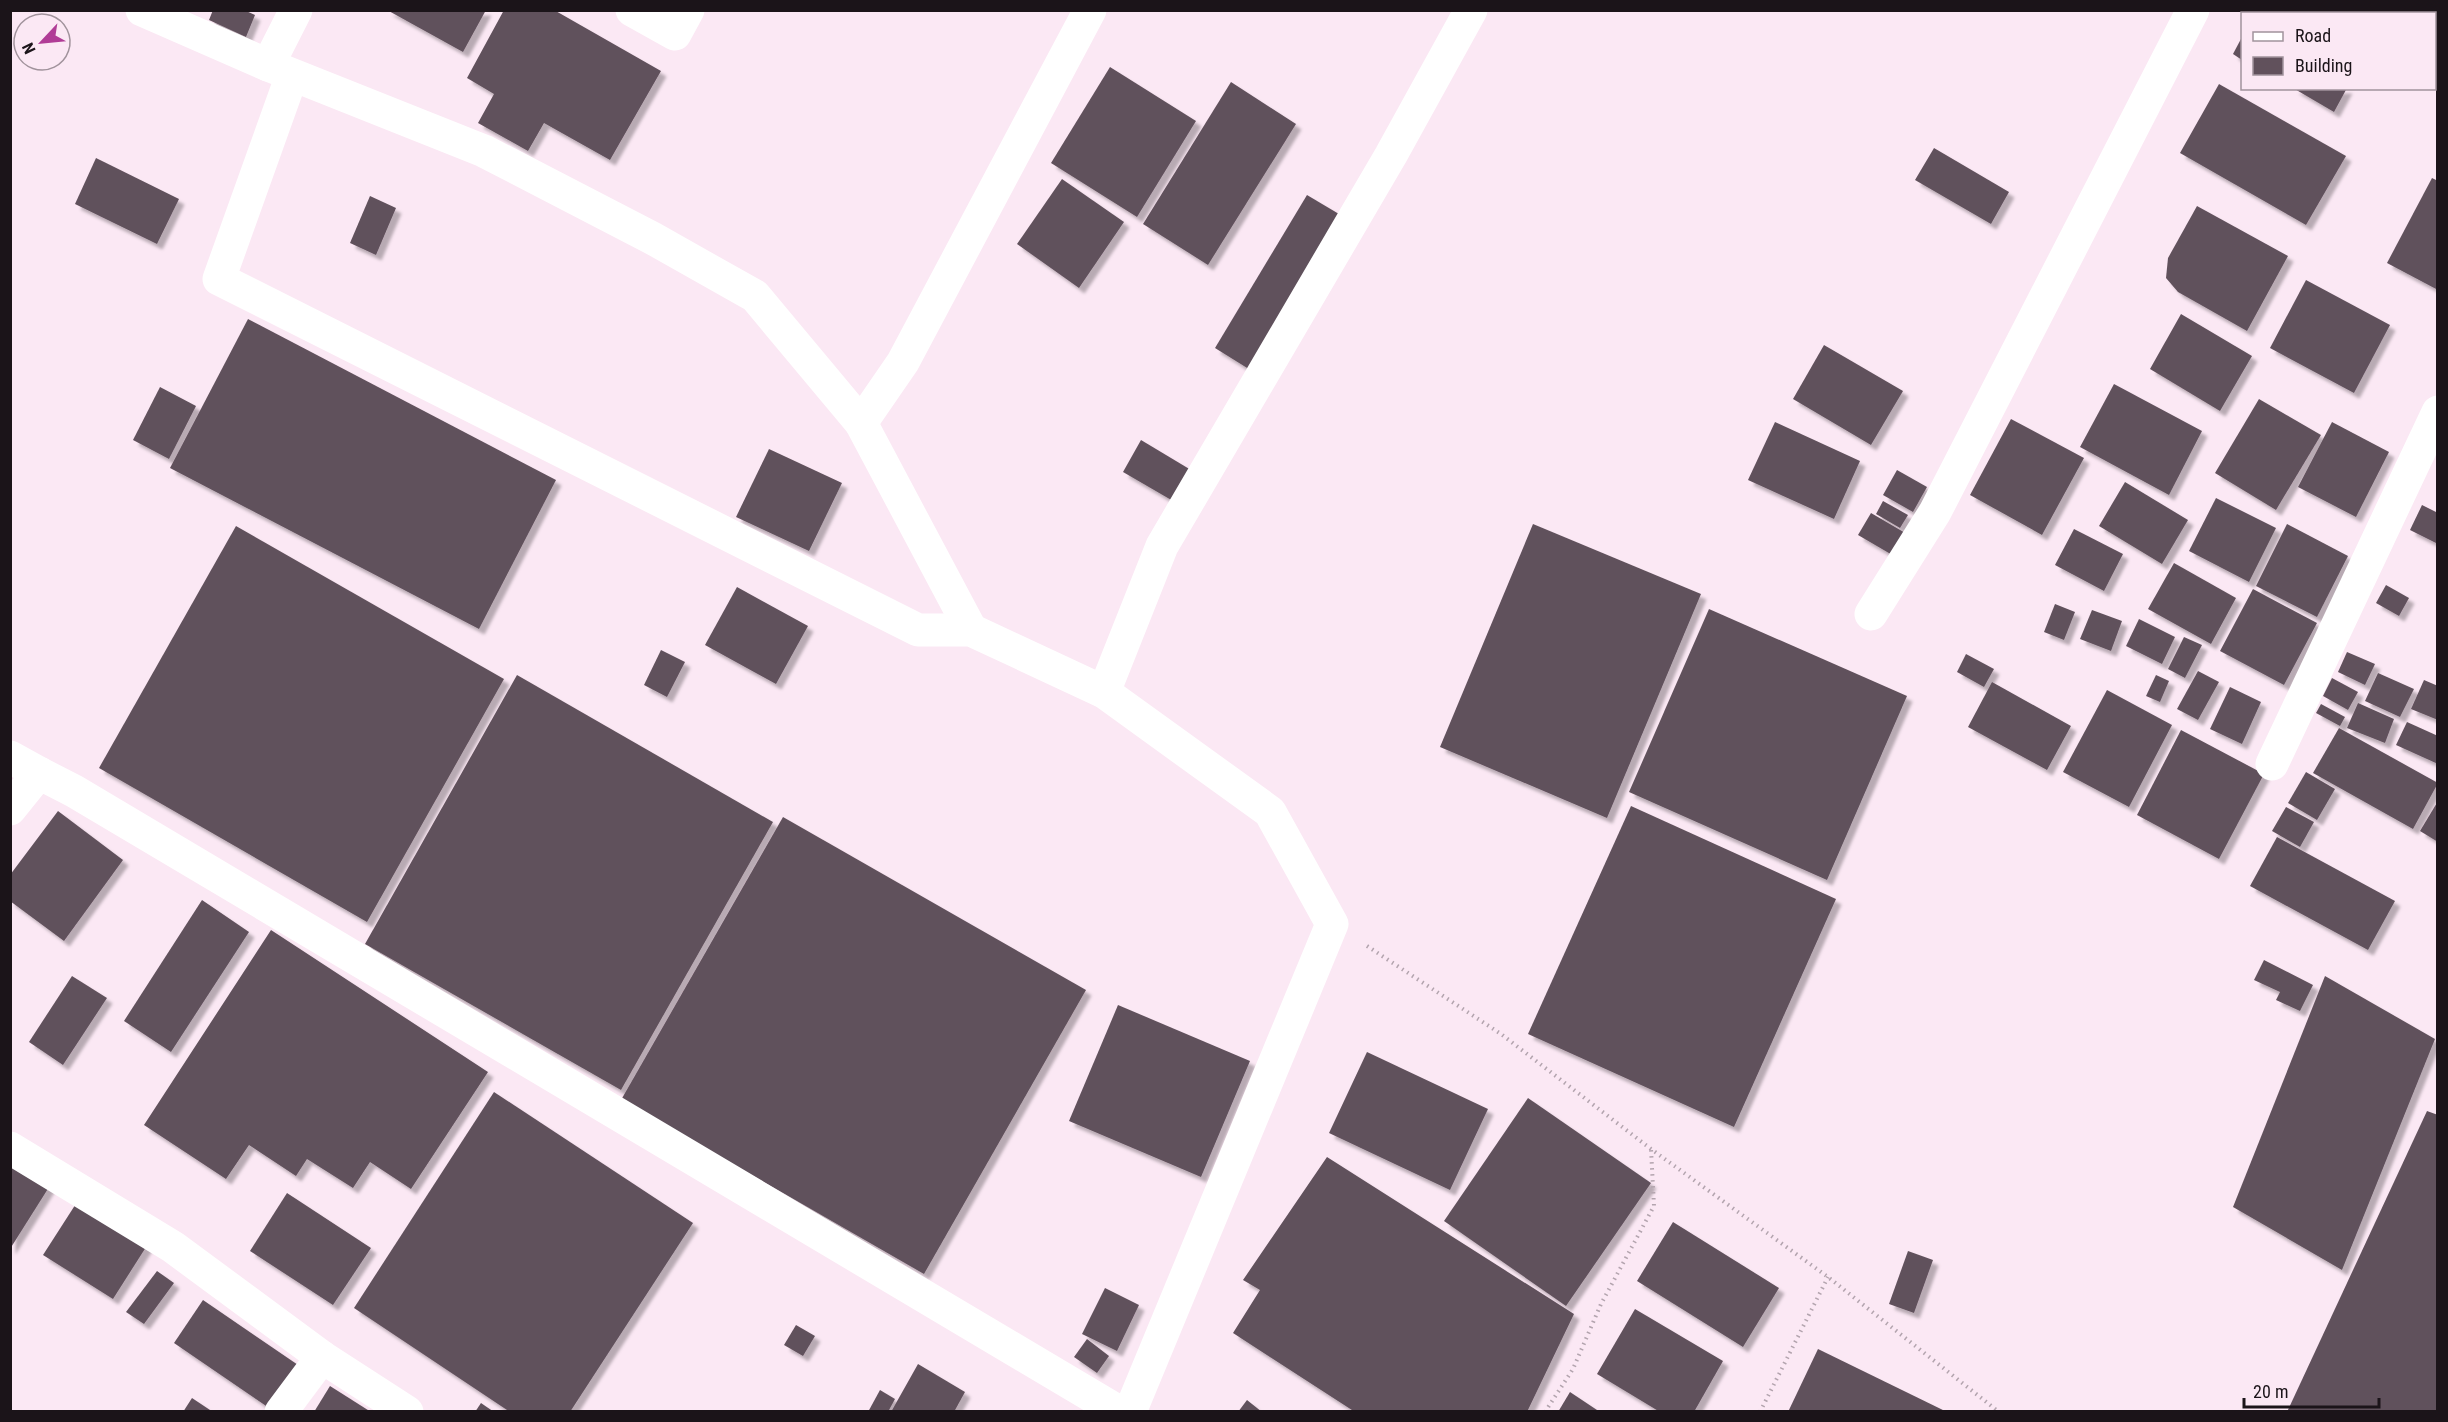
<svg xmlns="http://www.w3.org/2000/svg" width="2448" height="1422" viewBox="0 0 2448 1422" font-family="'Roboto Condensed',sans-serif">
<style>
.building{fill:#61515c;filter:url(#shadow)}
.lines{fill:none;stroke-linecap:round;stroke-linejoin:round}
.path{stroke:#b3a4ae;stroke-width:4;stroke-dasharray:1.5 4.5;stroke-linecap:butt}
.minor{stroke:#fff;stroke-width:33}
</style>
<defs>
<filter id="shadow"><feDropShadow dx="5.5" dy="5.5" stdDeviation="1.5" flood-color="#0004"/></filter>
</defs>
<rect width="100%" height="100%" fill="#fbe8f4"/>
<g class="building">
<path d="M213,10H244L255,15L246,37L209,20Z"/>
<path d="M387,10H486L463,52Z"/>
<path d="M504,10H554L661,71L610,160L544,123L528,151L478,123L494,94L467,78Z"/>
<path d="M2257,10H2303L2308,14H2256Z"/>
<path d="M2385,10H2409L2407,14H2391Z"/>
<path d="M2242,37V60L2233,54Z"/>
<path d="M1110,67L1196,121L1137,217L1051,163Z"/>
<path d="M1231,82L1296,124L1208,265L1143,224Z"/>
<path d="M2219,84L2346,156L2306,225L2180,153Z"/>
<path d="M2293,88H2347L2334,112Z"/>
<path d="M1934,148L2009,192L1991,224L1915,180Z"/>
<path d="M96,158L179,199L157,244L75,204Z"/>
<path d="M2432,178L2438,181V290L2387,263Z"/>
<path d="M1062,179L1124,222L1079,288L1017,244Z"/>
<path d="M1307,195L1344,217L1252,371L1215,348Z"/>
<path d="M370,196L396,208L376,255L350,243Z"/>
<path d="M2197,206L2288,256L2247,331L2178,292L2166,278L2168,258Z"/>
<path d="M2306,280L2390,325L2354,393L2270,348Z"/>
<path d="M2181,314L2252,356L2220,411L2150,369Z"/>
<path d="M248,319L556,480L479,629L170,468Z"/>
<path d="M1824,345L1903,391L1871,445L1793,399Z"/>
<path d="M2114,384L2202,431L2169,495L2080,447Z"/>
<path d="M160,387L196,406L169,459L133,440Z"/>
<path d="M2259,399L2321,435L2276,510L2215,473Z"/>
<path d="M2011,419L2084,458L2042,535L1970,495Z"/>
<path d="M1775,422L1860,461L1834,519L1748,480Z"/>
<path d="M2332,422L2389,452L2356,517L2298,487Z"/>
<path d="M1141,440L1191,470L1173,501L1123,472Z"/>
<path d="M769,449L842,483L809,551L736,517Z"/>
<path d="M1897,470L1927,487L1913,512L1883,495Z"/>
<path d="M2125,482L2188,520L2162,564L2099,526Z"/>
<path d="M2216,498L2276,528L2249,582L2189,551Z"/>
<path d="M1883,501L1908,515L1900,528L1876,514Z"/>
<path d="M2422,505L2438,513V544L2410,530Z"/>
<path d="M1871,513L1907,534L1894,556L1858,535Z"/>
<path d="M1533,524L1701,594L1607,818L1440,747Z"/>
<path d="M2287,524L2348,556L2317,617L2256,586Z"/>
<path d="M236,526L504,679L367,922L99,768Z"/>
<path d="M2074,529L2123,554L2104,591L2055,565Z"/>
<path d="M2174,563L2236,598L2211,644L2148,609Z"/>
<path d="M2386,585L2409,598L2399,616L2376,603Z"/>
<path d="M737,587L808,626L776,684L705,645Z"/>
<path d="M2253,589L2317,623L2284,685L2220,651Z"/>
<path d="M2055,604L2075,612L2064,640L2044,632Z"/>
<path d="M1709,609L1907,696L1827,880L1629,792Z"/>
<path d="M2092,610L2122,621L2111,651L2080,639Z"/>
<path d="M2139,619L2175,637L2162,664L2126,646Z"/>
<path d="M2184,637L2202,645L2185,678L2168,669Z"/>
<path d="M661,650L685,662L667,697L644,685Z"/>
<path d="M2347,652L2375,664L2365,685L2338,672Z"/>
<path d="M1966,654L1994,669L1984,687L1957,672Z"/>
<path d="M2198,671L2219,682L2198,720L2177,709Z"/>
<path d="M2378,673L2414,689L2400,717L2365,701Z"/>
<path d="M517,675L773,822L621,1090L365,944Z"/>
<path d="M2156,675L2169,681L2160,702L2146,696Z"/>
<path d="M2332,678L2358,692L2348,710L2323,696Z"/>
<path d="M2424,680L2438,686V720L2411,709Z"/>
<path d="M1992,682L2071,726L2047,770L1968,727Z"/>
<path d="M2230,687L2261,702L2242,744L2210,729Z"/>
<path d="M2107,690L2172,725L2129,807L2063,772Z"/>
<path d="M2358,703L2394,719L2385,743L2347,728Z"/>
<path d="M2321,704L2345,717L2340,726L2316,713Z"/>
<path d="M2407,722L2438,736V764L2396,745Z"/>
<path d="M2339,728L2438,783L2413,829L2313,773Z"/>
<path d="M2181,730L2264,774L2219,859L2137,815Z"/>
<path d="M2306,772L2335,789L2317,820L2288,803Z"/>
<path d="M2438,801V842L2420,831Z"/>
<path d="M1631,806L1836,899L1734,1127L1528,1034Z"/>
<path d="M2286,807L2314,822L2300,847L2272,831Z"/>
<path d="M58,811L123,860L64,941L10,901V875Z"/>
<path d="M783,817L1086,990L924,1274L621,1100Z"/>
<path d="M2277,837L2395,901L2368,950L2250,886Z"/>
<path d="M202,900L249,932L171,1052L124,1021Z"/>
<path d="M271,930L488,1072L411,1189L370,1162L353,1188L307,1159L296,1176L249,1145L226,1179L144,1125Z"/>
<path d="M2264,960L2313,985L2300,1011L2276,1000L2280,992L2254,980Z"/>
<path d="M72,976L107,998L63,1065L29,1042Z"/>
<path d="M2325,976L2435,1039L2342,1270L2233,1207Z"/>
<path d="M1118,1005L1250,1061L1201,1177L1069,1121Z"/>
<path d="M1367,1052L1488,1109L1450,1190L1329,1133Z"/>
<path d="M494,1092L693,1223L570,1412H510L354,1308Z"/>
<path d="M1528,1098L1651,1183L1566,1306L1444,1221Z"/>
<path d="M2427,1111L2438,1115L2436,1412H2287Z"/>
<path d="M1327,1157L1574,1314L1527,1412H1355L1233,1333L1260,1290L1243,1280Z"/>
<path d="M10,1163L51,1184L10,1249Z"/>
<path d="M287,1193L371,1248L333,1305L250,1251Z"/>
<path d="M79,1199L148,1244L113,1299L43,1255Z"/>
<path d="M1673,1222L1779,1288L1743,1347L1637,1281Z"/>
<path d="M1908,1251L1933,1260L1914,1313L1889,1304Z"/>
<path d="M157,1271L174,1283L144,1324L126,1312Z"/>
<path d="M1105,1288L1139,1305L1117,1351L1082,1334Z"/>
<path d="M203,1300L301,1367L272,1410L174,1343Z"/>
<path d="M1635,1309L1723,1361L1694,1412H1660L1597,1374Z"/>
<path d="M796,1325L815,1336L803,1356L784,1345Z"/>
<path d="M1087,1339L1109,1356L1097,1373L1074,1357Z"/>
<path d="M1818,1349L1947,1412H1788Z"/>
<path d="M918,1364L965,1392L954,1412H891Z"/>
<path d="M330,1386L371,1412H314Z"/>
<path d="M880,1390L895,1399L888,1412H868Z"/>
<path d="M1570,1392L1600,1412H1558Z"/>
<path d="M192,1398L213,1412H183Z"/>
<path d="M1247,1400L1262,1412H1238Z"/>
<path d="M481,1403L494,1412H475Z"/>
</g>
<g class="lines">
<g class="path">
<path d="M1367,946L1501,1034L1651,1149L1828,1277L1999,1412"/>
<path d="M1545,1412L1573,1369L1601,1304L1654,1206L1651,1149"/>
<path d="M1760,1412L1828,1277"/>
</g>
<g class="minor">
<path d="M142,10L268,65L484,151L652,238L755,296L861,423L971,630"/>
<path d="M632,10L675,34L688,10"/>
<path d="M268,65L296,10"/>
<path d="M292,75L219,279L918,630H971L1104,692L1270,812L1332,924L1130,1412"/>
<path d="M861,423L903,362L1090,10"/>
<path d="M1871,614L1935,512L2193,10"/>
<path d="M1104,692L1162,546L1391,155L1471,10"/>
<path d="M10,757L39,773"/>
<path d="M2272,764L2438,412"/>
<path d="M10,809L39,773L74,791L1119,1412"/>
<path d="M10,1148L173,1247L322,1357L407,1412"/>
<path d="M281,1412L322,1357"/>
</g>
</g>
<rect width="2448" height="1422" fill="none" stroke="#1b1419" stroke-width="24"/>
<rect x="2241" y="12" width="195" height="78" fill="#fbe8f4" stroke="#a1939c" stroke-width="1.5"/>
<rect x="2253" y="32" width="30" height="9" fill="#ffffff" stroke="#a1939c" stroke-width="1.5"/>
<text x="2295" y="42" font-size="18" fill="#1b1419">Road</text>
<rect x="2253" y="57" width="30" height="18" fill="#61515c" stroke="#a1939c" stroke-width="1.5"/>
<text x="2295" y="72" font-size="18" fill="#1b1419">Building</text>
<g transform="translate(42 42) rotate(244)"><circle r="28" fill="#fbe8f4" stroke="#a1939c" stroke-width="1.5"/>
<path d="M0-4.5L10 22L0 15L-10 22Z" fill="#b03c96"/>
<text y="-9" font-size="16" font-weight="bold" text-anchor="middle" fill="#1b1419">N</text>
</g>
<path d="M2244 1398v9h135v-9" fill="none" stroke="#1b1419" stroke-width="3"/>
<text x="2253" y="1398" font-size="18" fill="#1b1419" stroke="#fbe8f4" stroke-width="4.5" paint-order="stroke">20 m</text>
</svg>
